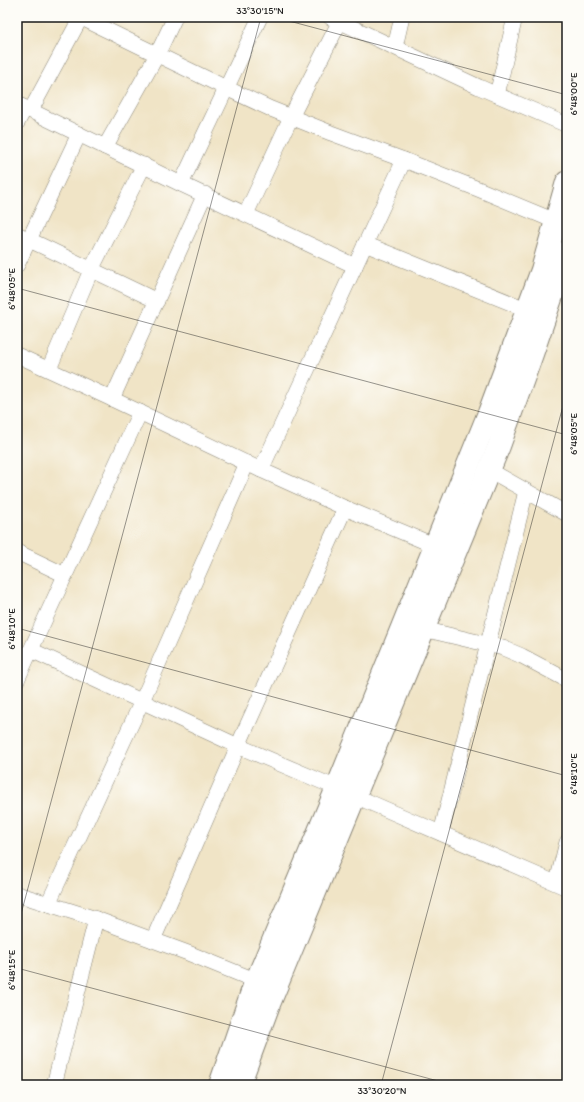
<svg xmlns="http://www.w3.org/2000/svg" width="584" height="1102" viewBox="0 0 584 1102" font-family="Itim,sans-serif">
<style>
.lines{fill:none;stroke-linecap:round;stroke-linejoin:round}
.street-casing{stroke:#868071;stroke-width:16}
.secondary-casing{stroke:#868071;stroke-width:24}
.street{stroke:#fff;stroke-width:15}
.secondary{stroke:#fff;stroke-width:22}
.ticks{fill:none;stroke:#1c1c1c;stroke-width:1;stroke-opacity:0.45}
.neatline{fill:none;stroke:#1c1c1c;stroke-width:1.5}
.ticks-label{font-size:10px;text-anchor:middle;fill:#1c1c1c}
</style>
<rect width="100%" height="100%" fill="#fdfcf7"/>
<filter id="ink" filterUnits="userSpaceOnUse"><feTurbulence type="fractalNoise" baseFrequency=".025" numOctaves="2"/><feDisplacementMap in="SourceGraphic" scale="8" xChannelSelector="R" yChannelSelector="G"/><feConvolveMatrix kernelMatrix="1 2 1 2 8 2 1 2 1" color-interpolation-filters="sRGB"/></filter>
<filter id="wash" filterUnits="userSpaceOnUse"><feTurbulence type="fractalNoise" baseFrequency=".012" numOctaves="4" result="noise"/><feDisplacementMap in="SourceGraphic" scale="16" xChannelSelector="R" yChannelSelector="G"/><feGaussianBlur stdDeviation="0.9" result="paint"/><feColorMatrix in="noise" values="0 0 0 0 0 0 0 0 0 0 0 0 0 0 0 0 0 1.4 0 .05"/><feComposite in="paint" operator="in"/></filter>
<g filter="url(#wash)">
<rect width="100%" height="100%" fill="#f0e4c6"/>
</g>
<g filter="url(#ink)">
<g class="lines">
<g class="street-casing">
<g id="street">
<path d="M80,17L226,88L271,109L331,133L404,160L478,189L567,226"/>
<path d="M330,17L479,87L567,125"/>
<path d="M395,47L402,17"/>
<path d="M497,95L515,17"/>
<path d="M17,104L181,184L355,266"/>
<path d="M31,110L81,17"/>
<path d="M17,123L25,108"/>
<path d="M105,147L157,55L175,17"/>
<path d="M181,184L260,17"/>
<path d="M246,214L291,117L340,21"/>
<path d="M17,234L157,301"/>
<path d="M365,244L528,310"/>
<path d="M17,265L79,134"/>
<path d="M17,355L112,399L261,470L345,508L443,549"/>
<path d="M49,369L91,270L144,165"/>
<path d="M112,399L205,194"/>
<path d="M261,470L404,160"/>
<path d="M489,470L567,514"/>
<path d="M17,552L65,575"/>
<path d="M423,629L503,648L522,656L567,680"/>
<path d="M31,650L238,746L337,788"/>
<path d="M17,680L140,412"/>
<path d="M355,796L567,888"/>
<path d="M441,833L526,491"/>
<path d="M557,882L567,842"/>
<path d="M17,894L96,919L188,953L257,981"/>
<path d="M48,904L142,701L247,463"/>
<path d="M153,940L242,737L345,508"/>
<path d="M54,1085L96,919"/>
</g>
</g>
<g class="secondary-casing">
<g id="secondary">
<path d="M220,1085L253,989L337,788L489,413L542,270L567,182"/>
<path d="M239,1085L269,1004L499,446L532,354L567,252"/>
</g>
</g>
<use href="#street" class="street"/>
<use href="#secondary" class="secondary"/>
</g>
</g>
<path class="ticks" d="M274,17L567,95M17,288L567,435M17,628L567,776M17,929L261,17M17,968L453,1085M381,1085L567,391"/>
<rect width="584" height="1102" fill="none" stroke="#fdfcf7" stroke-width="44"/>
<rect x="22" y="22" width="540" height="1058" class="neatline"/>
<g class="ticks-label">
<text x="260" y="14">33°30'15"N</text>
<text transform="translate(573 94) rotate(-90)" y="4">6°48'00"E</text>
<text transform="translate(11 289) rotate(-90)" y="4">6°48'05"E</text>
<text transform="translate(573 434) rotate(-90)" y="4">6°48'05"E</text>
<text transform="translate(11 629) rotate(-90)" y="4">6°48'10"E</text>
<text transform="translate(573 774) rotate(-90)" y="4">6°48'10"E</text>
<text transform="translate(11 970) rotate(-90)" y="4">6°48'15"E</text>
<text x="382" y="1094">33°30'20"N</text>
</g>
</svg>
